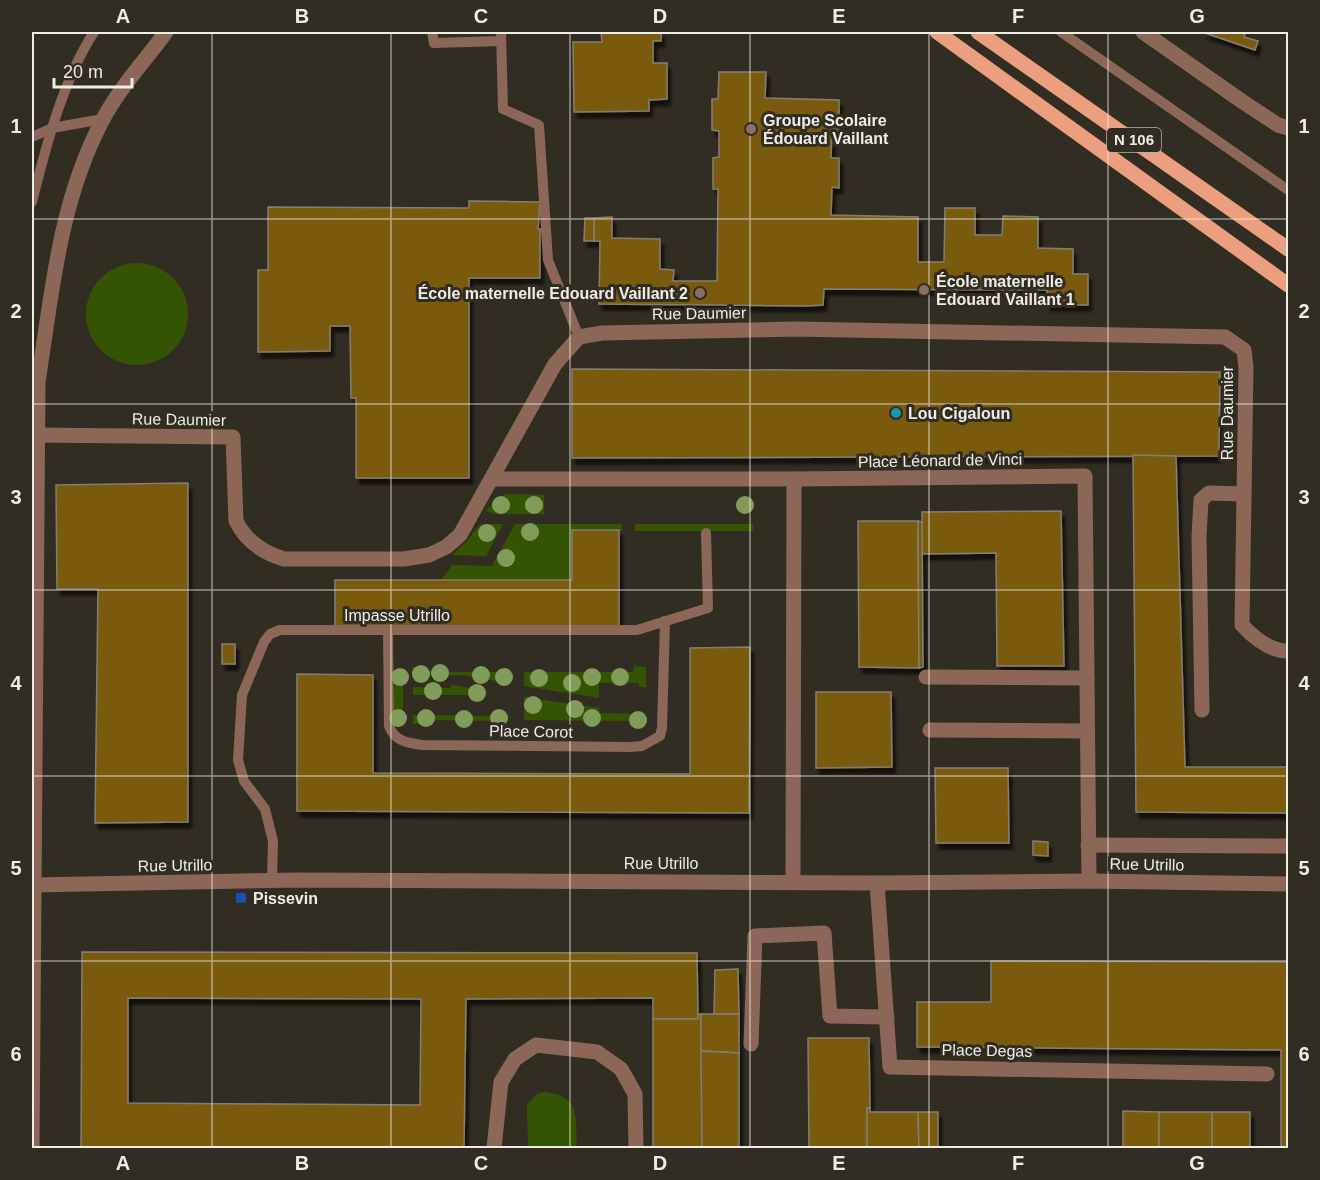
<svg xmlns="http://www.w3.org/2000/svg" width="1320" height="1180" viewBox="0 0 1320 1180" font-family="Arial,sans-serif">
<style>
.green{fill:#355402}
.building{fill:#7a5a0b;stroke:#847e72;stroke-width:1.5;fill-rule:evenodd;filter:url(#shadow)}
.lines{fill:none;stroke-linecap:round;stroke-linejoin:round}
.service{stroke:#8c6757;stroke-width:10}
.minor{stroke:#8c6757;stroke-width:15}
.primary{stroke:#eb9f7e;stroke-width:15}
.tree{fill:#819c5a}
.grid{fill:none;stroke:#efebe5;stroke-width:1.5;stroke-opacity:0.55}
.education-dot{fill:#8d6e63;stroke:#322d23;stroke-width:2}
.culture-dot{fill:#0f9aa8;stroke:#322d23;stroke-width:2}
.transit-dot{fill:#1a4fb4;stroke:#322d23;stroke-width:2}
.labels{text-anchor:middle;stroke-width:6;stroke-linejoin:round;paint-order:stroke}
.shield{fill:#322d23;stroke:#b6b2ab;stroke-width:1.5}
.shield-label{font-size:15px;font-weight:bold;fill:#efebe5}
.poi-label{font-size:16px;font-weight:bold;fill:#efebe5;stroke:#322d23;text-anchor:start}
.street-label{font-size:16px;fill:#efebe5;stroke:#322d23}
.neatline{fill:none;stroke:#efebe5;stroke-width:2}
.grid-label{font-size:20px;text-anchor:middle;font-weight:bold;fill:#efebe5}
</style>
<defs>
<filter id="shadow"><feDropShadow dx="3.5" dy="6" stdDeviation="1.5" flood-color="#0009"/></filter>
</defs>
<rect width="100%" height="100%" fill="#322d23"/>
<g class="green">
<circle cx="137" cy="314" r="51"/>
<path d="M506,494L544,495V514H494L486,511L496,499Z"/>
<path d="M480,524H503L486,556L452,555L466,542Z"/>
<path d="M515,524H622V531L572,530V580H441L452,565L492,566Z"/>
<rect x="635" y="524" width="118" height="7"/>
<path d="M634,666L646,667V687H639V683H599V698L524,686V672H633Z"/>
<path d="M412,667H420V672H509V683L461,675L412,676Z"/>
<path d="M395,671H403V724H395L393,719Z"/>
<path d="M451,685L485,690V695H413V687L451,688Z"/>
<path d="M524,697L599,708L600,713L645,714L646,726H630V721L524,720Z"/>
<path d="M413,715L508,716V721L423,720L422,724H413Z"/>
<path d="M546,1092C582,1097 575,1119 577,1148H528L527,1105L538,1093Z"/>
</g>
<g class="building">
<path d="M601,32H661V41H653V63H667V99L649,100V111L574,112L573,42H602Z"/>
<path d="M1202,32H1246L1244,37L1258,41L1255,50Z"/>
<path d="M719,72H766L765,98L839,100V130H832L831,158H839V188L832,187L831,215L918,217V262H944L945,208H975V235H1002L1003,216L1038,217V248L1073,249V274H1088V305H1047V290L824,289L823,305L806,306L599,304L600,241H594V218L612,217V238L660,239V269L674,270L673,281H717L718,189H713V158L719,157V131L712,130V99H718Z"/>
<path d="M469,201L540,202L538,229H540V278H469V478H356V398H351L350,326H330V351L258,352V270H268V207L469,208Z"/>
<path d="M585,218H594V241H584Z"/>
<path d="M572,369L1220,372L1219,456L572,458Z"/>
<path d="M1133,455L1176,456L1185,767H1288V813L1136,812Z"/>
<path d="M188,483V822L95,823L98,589H57L56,485Z"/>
<path d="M1061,511L1064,666H997L996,553L922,554V512Z"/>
<path d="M858,521H918L919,668L859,667Z"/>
<path d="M918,521L922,522L923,667L919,668Z"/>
<path d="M572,530H619V626H335V580H572Z"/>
<rect x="222" y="644" width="13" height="20"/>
<path d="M750,647L749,813L297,811V674L373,675V773L690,774V648Z"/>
<path d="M816,692H891L892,767L816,768Z"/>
<path d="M935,768H1008L1009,843H936Z"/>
<path d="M1033,841L1048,842V856L1033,855Z"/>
<path d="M82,952L697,953L698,1019H653V998L466,999L464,1148H81ZM128,998L421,999L420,1105L128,1103Z"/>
<path d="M991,961L1288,962V1148H1281V1050L917,1047V1002H991Z"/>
<path d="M738,969L739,1014H714L715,970Z"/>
<path d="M698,1014H701L702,1148H653V1019H698Z"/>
<path d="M701,1014H739V1053L701,1051Z"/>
<path d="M808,1038H869L870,1108H867V1148H809Z"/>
<path d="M701,1051L739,1053V1148H702Z"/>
<path d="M867,1108H870V1112H918L919,1148H867Z"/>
<path d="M1123,1111L1159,1112V1148H1123Z"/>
<path d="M918,1112H938V1148H919Z"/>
<rect x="1159" y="1112" width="53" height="36"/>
<rect x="1212" y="1112" width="38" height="36"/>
</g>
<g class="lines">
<g class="service">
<path d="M432,32L434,43L501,41"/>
<path d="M501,32L503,109L539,125L548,260L579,337"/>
<path d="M1061,32L1288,190"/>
<path d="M32,137L52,128L103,119"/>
<path d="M32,202C46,146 63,80 94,32"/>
<path d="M388,630L389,726C394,741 408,743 422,745L630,747L642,746L660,736L662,728L665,621"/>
<path d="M272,880L273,841L265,809L244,781L238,760L242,695L264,642L270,634L280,630H637L708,608L706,533"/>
</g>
<g class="minor">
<path d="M1143,32L1243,102L1278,125L1288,128"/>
<path d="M32,435L233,437L236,521C246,541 263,553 284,559H404L429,555L446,547L460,535L555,364L579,337L602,333L795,329L1225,337L1244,350L1246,367L1242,625C1254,638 1270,651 1288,651"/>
<path d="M492,479H794L1085,476L1089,881"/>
<path d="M926,677L1087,678"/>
<path d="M1202,710L1199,537L1201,500L1209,493L1244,494"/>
<path d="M930,730L1087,731"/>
<path d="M1088,845L1288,846"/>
<path d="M793,881L794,479"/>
<path d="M877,883L890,1067L1267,1074"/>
<path d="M32,885L299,880L877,883L1089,881L1288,884"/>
<path d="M751,1044L755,936L824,933L830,1016L887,1017"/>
<path d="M32,1148L38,382C52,293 59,203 102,121C119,88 145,61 166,32"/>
<path d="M494,1148L501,1082L515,1059L536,1045L597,1052L621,1069L635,1094L636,1148"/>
</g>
<g class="primary">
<path d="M937,32L1288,285"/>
<path d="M978,32L1288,249"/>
</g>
</g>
<g class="tree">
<circle cx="501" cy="505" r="9"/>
<circle cx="534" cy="505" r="9"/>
<circle cx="745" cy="505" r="9"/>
<circle cx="530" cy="532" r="9"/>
<circle cx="487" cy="533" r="9"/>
<circle cx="506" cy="558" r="9"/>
<circle cx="440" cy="673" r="9"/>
<circle cx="421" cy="674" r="9"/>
<circle cx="481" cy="675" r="9"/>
<circle cx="400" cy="677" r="9"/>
<circle cx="504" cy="677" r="9"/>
<circle cx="592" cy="677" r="9"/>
<circle cx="620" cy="677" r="9"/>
<circle cx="539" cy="678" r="9"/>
<circle cx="572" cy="683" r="9"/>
<circle cx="433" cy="691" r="9"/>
<circle cx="477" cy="693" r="9"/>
<circle cx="533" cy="705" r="9"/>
<circle cx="575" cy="709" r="9"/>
<circle cx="398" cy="718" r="9"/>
<circle cx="426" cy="718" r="9"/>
<circle cx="499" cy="718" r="9"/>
<circle cx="592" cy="718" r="9"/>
<circle cx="464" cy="719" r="9"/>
<circle cx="638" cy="720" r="9"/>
</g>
<path class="grid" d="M212,32V1148M391,32V1148M570,32V1148M750,32V1148M929,32V1148M1108,32V1148M32,219H1288M32,404H1288M32,590H1288M32,776H1288M32,961H1288"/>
<g class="education-dot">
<circle cx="751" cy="129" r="6"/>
<circle cx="924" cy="290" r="6"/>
<circle cx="700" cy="293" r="6"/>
</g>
<circle class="culture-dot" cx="896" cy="413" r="6"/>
<rect class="transit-dot" x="235" y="892" width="12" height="12" rx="3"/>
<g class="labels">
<rect class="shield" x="1107" y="128" width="54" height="24" rx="4.5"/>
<g class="shield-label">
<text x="1134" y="145">N 106</text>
</g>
<g class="poi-label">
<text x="763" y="126">Groupe Scolaire<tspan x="763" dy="18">Édouard Vaillant</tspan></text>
<text x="936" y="287">École maternelle<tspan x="936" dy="18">Edouard Vaillant 1</tspan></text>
<text x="688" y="299" text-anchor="end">École maternelle Edouard Vaillant 2</text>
<text x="908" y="419">Lou Cigaloun</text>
<text x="253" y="904">Pissevin</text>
</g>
<g class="street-label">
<text transform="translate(699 313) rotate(-1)" y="6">Rue Daumier</text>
<text transform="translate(1227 413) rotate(-90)" y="6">Rue Daumier</text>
<text transform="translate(179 419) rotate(1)" y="6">Rue Daumier</text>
<text transform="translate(940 460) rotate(-1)" y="6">Place Léonard de Vinci</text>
<text x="397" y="621">Impasse Utrillo</text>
<text transform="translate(531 731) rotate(1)" y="6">Place Corot</text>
<text x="661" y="869">Rue Utrillo</text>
<text transform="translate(1147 864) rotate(1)" y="6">Rue Utrillo</text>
<text transform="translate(175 865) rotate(-1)" y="6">Rue Utrillo</text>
<text transform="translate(987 1050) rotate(1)" y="6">Place Degas</text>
</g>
</g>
<rect width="1320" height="1180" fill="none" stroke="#322d23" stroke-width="66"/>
<path d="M54 78v9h78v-9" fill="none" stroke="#efebe5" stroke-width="3"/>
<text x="63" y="78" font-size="18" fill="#efebe5" stroke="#322d23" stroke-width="4.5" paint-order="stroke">20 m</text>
<rect x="33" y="33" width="1254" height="1114" class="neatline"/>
<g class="grid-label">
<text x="123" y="23">A</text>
<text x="302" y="23">B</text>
<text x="481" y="23">C</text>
<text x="660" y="23">D</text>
<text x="839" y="23">E</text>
<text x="1018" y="23">F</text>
<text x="1197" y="23">G</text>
<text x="16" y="133">1</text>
<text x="1304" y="133">1</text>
<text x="16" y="318">2</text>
<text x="1304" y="318">2</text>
<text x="16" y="504">3</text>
<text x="1304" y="504">3</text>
<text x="16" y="690">4</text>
<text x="1304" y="690">4</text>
<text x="16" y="875">5</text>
<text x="1304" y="875">5</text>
<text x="16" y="1061">6</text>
<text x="1304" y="1061">6</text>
<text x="123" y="1170">A</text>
<text x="302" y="1170">B</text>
<text x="481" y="1170">C</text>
<text x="660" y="1170">D</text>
<text x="839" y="1170">E</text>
<text x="1018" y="1170">F</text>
<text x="1197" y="1170">G</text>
</g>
</svg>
